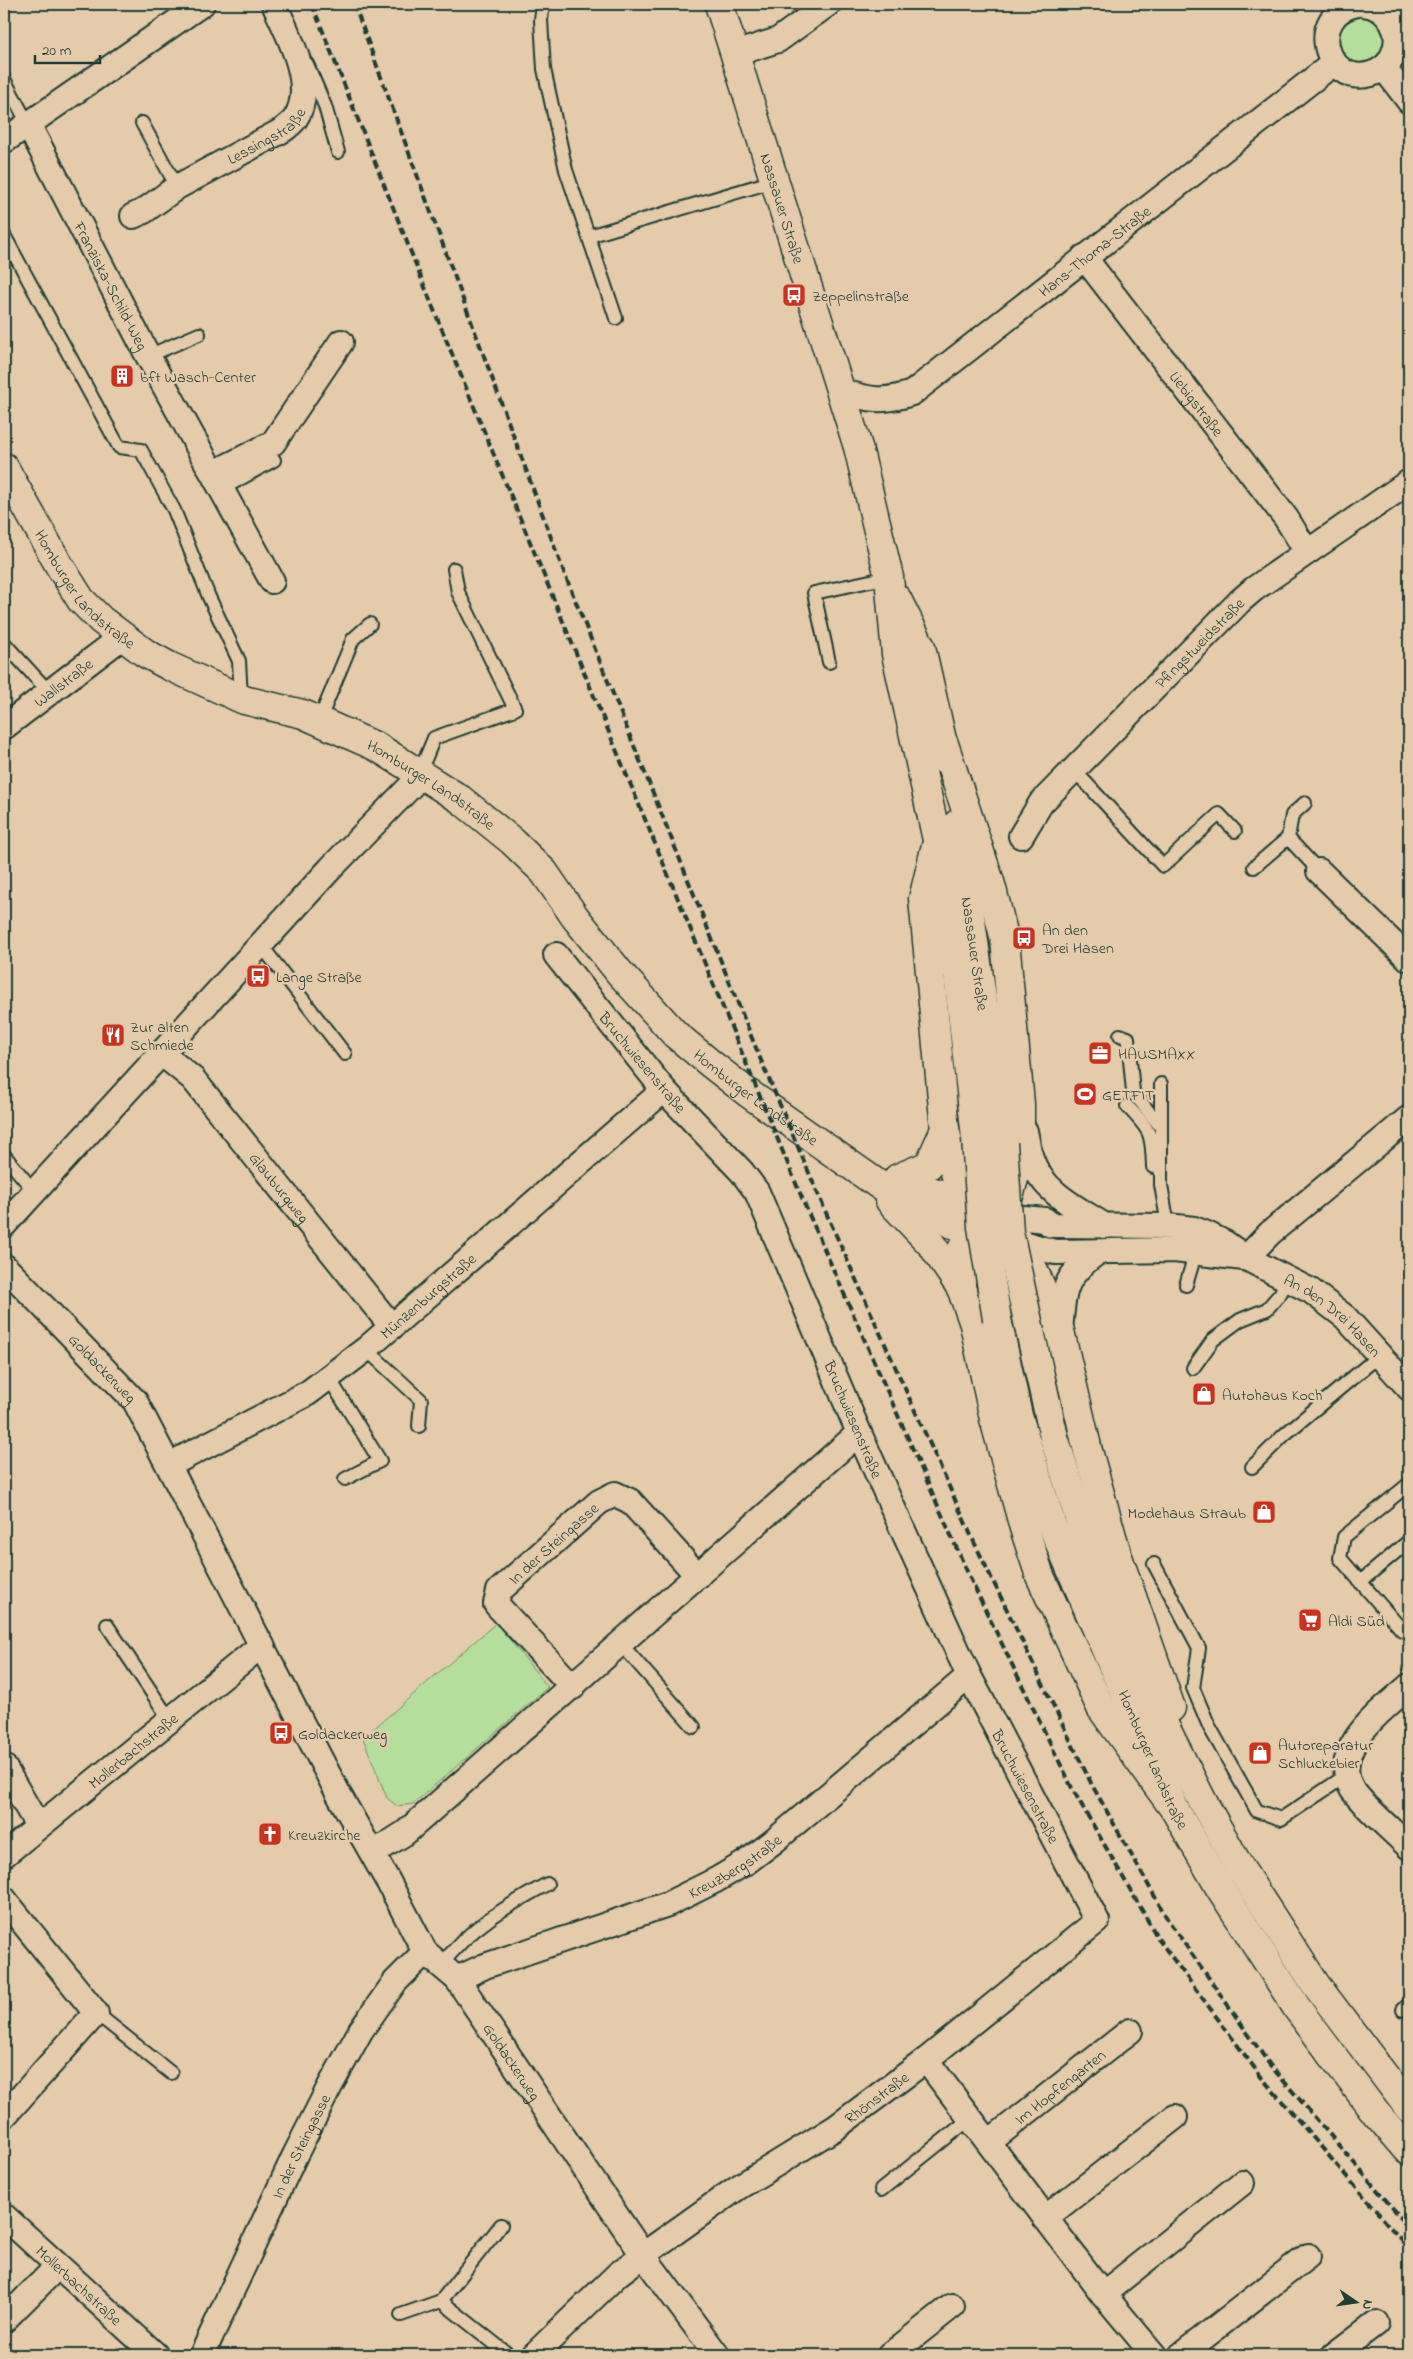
<svg xmlns="http://www.w3.org/2000/svg" width="1413" height="2359" viewBox="0 0 1413 2359" font-family="'Indie Flower',sans-serif">
<style>
.green{fill:#b4de9b;stroke:#6a8e68}
.lines{fill:none;stroke-linecap:round;stroke-linejoin:round}
.lane-casing{stroke:#1f3d34;stroke-width:16}
.street-casing{stroke:#1f3d34;stroke-width:28}
.secondary-casing{stroke:#1f3d34;stroke-width:31}
.lane{stroke:#e3cbac;stroke-width:12}
.street{stroke:#e3cbac;stroke-width:24}
.secondary{stroke:#e3cbac;stroke-width:28}
.rail{stroke:#1f3d34;stroke-width:4;stroke-dasharray:8 4;stroke-linecap:butt}
.secondary-bridge-casing{stroke:#1f3d34;stroke-width:31;stroke-linecap:butt}
.secondary-bridge{stroke:#e3cbac;stroke-width:28}
.labels{text-anchor:middle;stroke-width:5;stroke-linejoin:round;paint-order:stroke}
.street-label{font-size:16px;fill:#1f3d34;stroke:#e3cbac}
.poi-label{font-size:16px;fill:#1f3d34;stroke:#e3cbac;text-anchor:start}
</style>
<rect width="100%" height="100%" fill="#e3cbac"/>
<filter id="ink" filterUnits="userSpaceOnUse"><feTurbulence type="fractalNoise" baseFrequency=".02" numOctaves="2"/><feDisplacementMap in="SourceGraphic" scale="10" xChannelSelector="R" yChannelSelector="G"/><feConvolveMatrix kernelMatrix="1 2 1 2 8 2 1 2 1" color-interpolation-filters="sRGB"/></filter>
<g filter="url(#ink)">
<g class="green">
<circle cx="1362" cy="40" r="24"/>
<path d="M496,1623L548,1687L413,1804L397,1806L387,1798L363,1738Z"/>
</g>
<g class="lines">
<g class="lane-casing">
<g id="lane">
<path d="M543,4L541,20L544,69L566,170L616,318"/>
<path d="M307,64L325,106L338,152"/>
<path d="M4,79L28,124"/>
<path d="M142,123L177,187"/>
<path d="M4,235L119,447L141,450L174,510L209,597L239,661L241,698"/>
<path d="M589,236L774,181"/>
<path d="M148,356L199,334"/>
<path d="M222,489L274,460"/>
<path d="M4,643L49,692"/>
<path d="M829,662L814,593L889,577"/>
<path d="M319,721L353,639L370,624"/>
<path d="M1075,771L1163,866L1219,814L1235,831"/>
<path d="M419,774L434,738L515,709L458,592L454,569"/>
<path d="M1288,838L1292,815L1305,803"/>
<path d="M1254,867L1288,838L1319,871"/>
<path d="M261,945L345,1054"/>
<path d="M1120,1035L1128,1038L1133,1092L1160,1126"/>
<path d="M1161,1084V1185L1169,1231"/>
<path d="M1127,1106C1151,1131 1152,1133 1153,1167"/>
<path d="M4,1155L34,1191"/>
<path d="M1186,1285L1192,1265V1247"/>
<path d="M366,1349L421,1400L419,1426"/>
<path d="M1193,1368L1213,1340L1240,1320L1267,1309L1280,1294L1288,1279"/>
<path d="M329,1378L380,1461L345,1479"/>
<path d="M1252,1467L1284,1435L1381,1354"/>
<path d="M1409,1484L1344,1537L1340,1558L1402,1630L1409,1623"/>
<path d="M1154,1564L1199,1648L1193,1688L1209,1726L1257,1811L1281,1819L1347,1775"/>
<path d="M1360,1582L1409,1541"/>
<path d="M107,1625L170,1720"/>
<path d="M621,1644L694,1727"/>
<path d="M441,1966C468,1928 507,1906 547,1884"/>
<path d="M1403,2010L1409,2004"/>
<path d="M96,2013L171,2073"/>
<path d="M881,2190L971,2118"/>
<path d="M501,2225L441,2301L509,2355"/>
<path d="M401,2315L441,2301"/>
</g>
</g>
<g class="street-casing">
<g id="street">
<path d="M1358,4C1305,13 1325,88 1371,74C1381,71 1389,65 1393,55C1404,32 1388,7 1364,4"/>
<path d="M1391,19L1409,5"/>
<path d="M734,54L778,40L828,4"/>
<path d="M1384,68L1409,101"/>
<path id="s1" d="M28,124L148,356L272,581"/>
<path d="M4,141L202,4"/>
<path id="s2" d="M133,216L144,211L177,187L283,130C287,127 292,123 295,119C317,87 288,34 274,4"/>
<path id="s3" d="M1084,257L1286,518L1307,552"/>
<path id="s4" d="M841,391C869,400 883,403 912,393L1334,63"/>
<path d="M214,473L273,443L341,342"/>
<path id="s5" d="M4,727L122,637"/>
<path id="s6" d="M1021,836L1041,803L1240,601L1254,589L1409,482"/>
<path d="M1319,871L1409,959"/>
<path id="s7" d="M161,1053L193,1079L392,1327"/>
<path d="M1025,1131C1027,1140 1028,1150 1031,1158C1042,1192 1077,1208 1105,1226"/>
<path id="s8" d="M995,1215L1045,1220L1051,1225L1168,1226L1194,1229L1207,1234L1225,1243L1246,1258L1311,1291L1345,1317L1409,1388"/>
<path d="M4,1225L330,869L411,786L419,774"/>
<path d="M1008,1239L1055,1252L1174,1250L1244,1258"/>
<path d="M1246,1258L1270,1233L1409,1118"/>
<path id="s9" d="M4,1266L135,1401L339,1795L389,1883L425,1952L457,1979L643,2255L717,2355"/>
<path d="M1060,1331C1064,1289 1062,1278 1098,1252"/>
<path id="s10" d="M169,1465L308,1393L366,1349L664,1090"/>
<path d="M1409,1686C1384,1709 1328,1748 1352,1789C1362,1805 1394,1832 1409,1847"/>
<path id="s11" d="M573,1687L496,1604L499,1591L599,1502L615,1494L630,1501L698,1576"/>
<path d="M4,1767L38,1826"/>
<path d="M373,1853L405,1833L859,1433"/>
<path id="s12" d="M4,1855L262,1645"/>
<path d="M4,1899L96,2013L4,2116"/>
<path id="s13" d="M457,1979L485,1966L668,1904L716,1880L745,1863L773,1842L969,1676"/>
<path d="M926,2060L1103,2294L1154,2355"/>
<path id="s14" d="M989,2142L1130,2031"/>
<path id="s15" d="M4,2216L156,2355"/>
<path d="M1045,2218L1175,2117"/>
<path d="M1103,2294L1242,2183"/>
<path d="M4,2320L58,2266"/>
<path id="s16" d="M202,2355L295,2155L330,2086L361,2030L395,1982L425,1952"/>
<path id="s17" d="M534,2355L618,2274L643,2255L737,2188L835,2128L926,2060L1097,1921L969,1676L859,1433L757,1192L742,1172L664,1090L556,955"/>
<path d="M890,2355L952,2306"/>
<path d="M1181,2355L1308,2256"/>
<path d="M1334,2355L1376,2323"/>
</g>
</g>
<g class="secondary-casing">
<g id="secondary">
<path id="s18" d="M719,4L858,447L889,577L896,654L937,840L946,889L958,974L976,1138"/>
<path id="s19" d="M4,467L59,565L81,600L101,620L145,653L169,666L244,700L303,714L377,747L460,799L512,841L544,872L575,917L619,972L675,1034L711,1064L748,1093L882,1187L950,1223L973,1230"/>
<path d="M897,599L921,647L947,762"/>
<path d="M944,744L991,885L1005,940L1020,1104V1157L1010,1193L995,1215L973,1230L962,1249L961,1288L974,1324L994,1419L1024,1528L1040,1576L1101,1708L1175,1810"/>
<path id="s20" d="M957,824L1003,1143"/>
<path d="M935,849L923,899L945,1129L958,1185L959,1203L966,1217"/>
<path d="M898,1178L929,1165L945,1129"/>
<path d="M905,1181L995,1215L1017,1240L1029,1259L1060,1331L1088,1451L1117,1554L1171,1708"/>
<path d="M890,1201L932,1245L961,1288"/>
<path id="s21" d="M997,1319L1018,1416L1051,1523L1175,1810L1220,1888L1297,2008L1375,2112L1409,2151"/>
<path d="M1030,1331L1054,1437L1093,1563L1144,1685L1202,1800L1240,1868L1316,1985L1409,2108"/>
</g>
</g>
<use href="#lane" class="lane"/>
<use href="#street" class="street"/>
<use href="#secondary" class="secondary"/>
<g class="rail">
<path d="M312,4L438,320L807,1210L969,1576L1073,1790L1159,1940L1262,2078L1409,2249"/>
<path d="M354,4L563,570L760,1058L827,1215L974,1542L1092,1785L1168,1920L1270,2065L1409,2227"/>
</g>
<g class="secondary-bridge-casing">
<g id="secondary-bridge">
<path d="M976,1138L982,1227L997,1319"/>
<path d="M1003,1143L1009,1232L1030,1331"/>
</g>
</g>
<use href="#secondary-bridge" class="secondary-bridge"/>
</g>
</g>
<defs>
<g id="bus-square" transform="scale(1.25)"><rect x="-9" y="-9" width="18" height="18" rx="4" fill="#c8321e" stroke="#e3cbac"/><path d="M-5-6H5V4H4V6H2V4H-2V6H-4V4H-5ZM-3.5-4V0h7V-4ZM-3.5 1.2v1.5H-2V1.2ZM2 1.2v1.5H3.5V1.2Z" fill="#fff"/></g>
<g id="building-square" transform="scale(1.25)"><rect x="-9" y="-9" width="18" height="18" rx="4" fill="#c8321e" stroke="#e3cbac"/><path d="M-4-6H4V6H1V3H-1V6H-4ZM-2.5-4.3h1.7v1.8h-1.7ZM.8-4.3h1.7v1.8H.8ZM-2.5-1h1.7V.8h-1.7ZM.8-1h1.7V.8H.8Z" fill="#fff"/></g>
<g id="restaurant-square" transform="scale(1.25)"><rect x="-9" y="-9" width="18" height="18" rx="4" fill="#c8321e" stroke="#e3cbac"/><path d="M-5-6h1v4h1v-4h1v4h1v-4h1v5L-1.5 .5V6h-2V.5L-5-1ZM5-6V6H3V1.5H1.5Q1.5-4 5-6Z" fill="#fff"/></g>
<g id="office-square" transform="scale(1.25)"><rect x="-9" y="-9" width="18" height="18" rx="4" fill="#c8321e" stroke="#e3cbac"/><path d="M-6-3h4V-5.5h4V-3h4V5H-6ZM-1-4.5V-3h2v-1.5ZM-6 0V1H6V0Z" fill="#fff"/></g>
<g id="stadium-square" transform="scale(1.25)"><rect x="-9" y="-9" width="18" height="18" rx="4" fill="#c8321e" stroke="#e3cbac"/><path d="M0-5a6.5 5 0 1 0 0 10a6.5 5 0 1 0 0-10ZM-3.5-1.8h7v3.6h-7Z" fill="#fff"/></g>
<g id="shop-square" transform="scale(1.25)"><rect x="-9" y="-9" width="18" height="18" rx="4" fill="#c8321e" stroke="#e3cbac"/><path d="M-5-2.5h2.3a2.7 3.5 0 0 1 5.4 0H5L5.5 6h-11ZM-1.5-2.5h3a1.5 2.3 0 0 0-3 0Z" fill="#fff"/></g>
<g id="supermarket-square" transform="scale(1.25)"><rect x="-9" y="-9" width="18" height="18" rx="4" fill="#c8321e" stroke="#e3cbac"/><path d="M-6-5.5h2.5l.6 2H6L4.5 2H-2.5L-4.4-4H-6ZM-1.5 3.2a1.3 1.3 0 1 0 .1 0ZM3 3.2a1.3 1.3 0 1 0 .1 0Z" fill="#fff"/></g>
<g id="church-square" transform="scale(1.25)"><rect x="-9" y="-9" width="18" height="18" rx="4" fill="#c8321e" stroke="#e3cbac"/><path d="M-1.2-6h2.4v3.5h3.3v2.4h-3.3V6h-2.4V-.1h-3.3v-2.4h3.3Z" fill="#fff"/></g>
</defs>
<g fill-rule="evenodd">
<use href="#bus-square" x="794" y="295"/>
<use href="#building-square" x="122" y="376"/>
<use href="#bus-square" x="1024" y="938"/>
<use href="#bus-square" x="258" y="976"/>
<use href="#restaurant-square" x="113" y="1035"/>
<use href="#office-square" x="1100" y="1053"/>
<use href="#stadium-square" x="1085" y="1094"/>
<use href="#shop-square" x="1204" y="1394"/>
<use href="#shop-square" x="1264" y="1512"/>
<use href="#supermarket-square" x="1310" y="1620"/>
<use href="#bus-square" x="281" y="1733"/>
<use href="#shop-square" x="1260" y="1753"/>
<use href="#church-square" x="270" y="1834"/>
</g>
<g class="labels">
<g class="street-label">
<text dy="6" stroke="none"><textPath href="#s2" startOffset="156">Lessingstraße</textPath></text>
<text dy="6" stroke="none"><textPath href="#s18" startOffset="214">Nassauer Straße</textPath></text>
<text dy="6" stroke="none"><textPath href="#s4" startOffset="304">Hans-Thoma-Straße</textPath></text>
<text dy="6" stroke="none"><textPath href="#s1" startOffset="182">Franziska-Schild-Weg</textPath></text>
<text dy="6" stroke="none"><textPath href="#s3" startOffset="185">Liebigstraße</textPath></text>
<text dy="6" stroke="none"><textPath href="#s19" startOffset="148">Homburger Landstraße</textPath></text>
<text dy="6" stroke="none"><textPath href="#s6" startOffset="264">Pfingstweidstraße</textPath></text>
<text dy="6" stroke="none"><textPath href="#s5" startOffset="74">Wallstraße</textPath></text>
<text dy="6" stroke="none"><textPath href="#s19" startOffset="554">Homburger Landstraße</textPath></text>
<text dy="6" stroke="none"><textPath href="#s20" startOffset="131">Nassauer Straße</textPath></text>
<text transform="translate(643 1062) rotate(50)" y="6">Bruchwiesenstraße</text>
<text dy="6" stroke="none"><textPath href="#s19" startOffset="1009">Homburger Landstraße</textPath></text>
<text dy="6" stroke="none"><textPath href="#s7" startOffset="180">Glauburgweg</textPath></text>
<text dy="6" stroke="none"><textPath href="#s10" startOffset="311">Münzenburgstraße</textPath></text>
<text dy="6" stroke="none"><textPath href="#s8" startOffset="366">An den Drei Hasen</textPath></text>
<text dy="6" stroke="none"><textPath href="#s9" startOffset="142">Goldackerweg</textPath></text>
<text transform="translate(854 1419) rotate(67)" y="6">Bruchwiesenstraße</text>
<text dy="6" stroke="none"><textPath href="#s11" startOffset="199">In der Steingasse</textPath></text>
<text dy="6" stroke="none"><textPath href="#s12" startOffset="166">Mollerbachstraße</textPath></text>
<text dy="6" stroke="none"><textPath href="#s21" startOffset="469">Homburger Landstraße</textPath></text>
<text transform="translate(1026 1786) rotate(62)" y="6">Bruchwiesenstraße</text>
<text dy="6" stroke="none"><textPath href="#s13" startOffset="301">Kreuzbergstraße</textPath></text>
<text dy="6" stroke="none"><textPath href="#s9" startOffset="952">Goldackerweg</textPath></text>
<text dy="6" stroke="none"><textPath href="#s14" startOffset="90">Im Hopfengarten</textPath></text>
<text dy="6" stroke="none"><textPath href="#s17" startOffset="430">Rhönstraße</textPath></text>
<text dy="6" stroke="none"><textPath href="#s16" startOffset="231">In der Steingasse</textPath></text>
<text dy="6" stroke="none"><textPath href="#s15" startOffset="102">Mollerbachstraße</textPath></text>
</g>
<g class="poi-label">
<text x="812" y="301">Zeppelinstraße</text>
<text x="140" y="382">bft Wasch-Center</text>
<text x="1042" y="935">An den<tspan x="1042" dy="18">Drei Hasen</tspan></text>
<text x="276" y="982">Lange Straße</text>
<text x="130" y="1032">Zur alten<tspan x="130" dy="18">Schmiede</tspan></text>
<text x="1118" y="1059">HAUSMAXX</text>
<text x="1102" y="1100">GETFIT</text>
<text x="1222" y="1400">Autohaus Koch</text>
<text x="1246" y="1518" text-anchor="end">Modehaus Straub</text>
<text x="1328" y="1626">Aldi Süd</text>
<text x="298" y="1739">Goldackerweg</text>
<text x="1278" y="1750">Autoreparatur<tspan x="1278" dy="18">Schluckebier</tspan></text>
<text x="288" y="1840">Kreuzkirche</text>
</g>
</g>
<rect width="1413" height="2359" fill="none" stroke="#e3cbac" stroke-width="20"/>
<rect x="10" y="10" width="1393" height="2339" fill="none" stroke="#1f3d34" stroke-width="2" filter="url(#ink)"/>
<g transform="translate(1356 2302) rotate(103)" stroke="#e3cbac" stroke-width="4" paint-order="stroke">
<path d="M0-4L9 19L0 12L-9 19Z" fill="#1f3d34"/>
<text y="-8" font-size="14" font-weight="bold" text-anchor="middle" fill="#1f3d34">N</text>
</g>
<path d="M35 55v8h65v-8" fill="none" stroke="#1f3d34" stroke-width="2.5"/>
<text x="42" y="55" font-size="15" fill="#1f3d34" stroke="#e3cbac" stroke-width="4" paint-order="stroke">20 m</text>
</svg>
